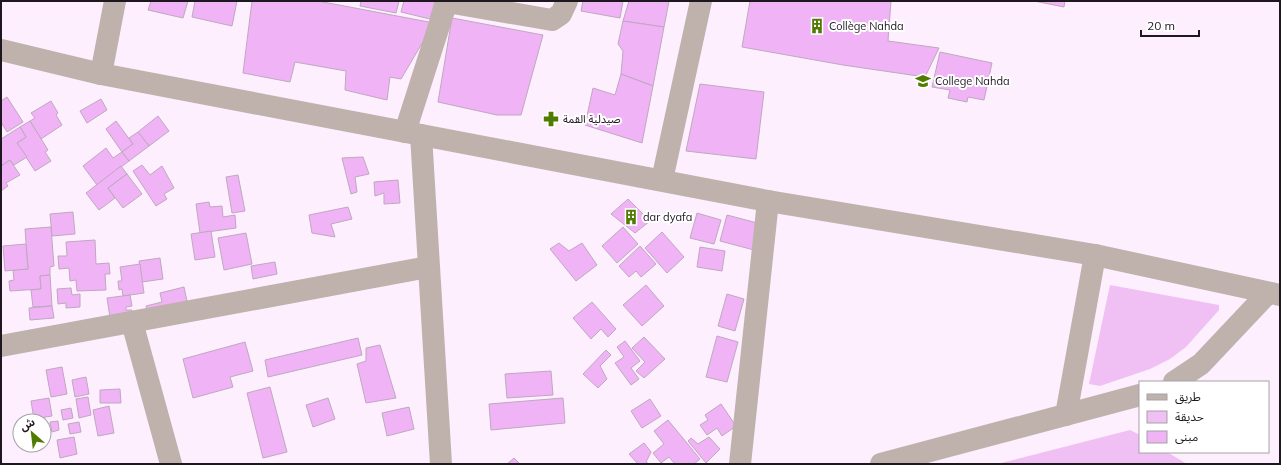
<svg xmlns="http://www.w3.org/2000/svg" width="1281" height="465" viewBox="0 0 1281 465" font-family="Mulish,'Noto Sans Arabic',sans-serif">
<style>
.green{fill:#f0c0f4}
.building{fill:#f0b3f6;stroke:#bea8bf}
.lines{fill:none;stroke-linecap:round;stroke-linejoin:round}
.minor{stroke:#bfb1ac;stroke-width:22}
.labels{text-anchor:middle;stroke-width:4;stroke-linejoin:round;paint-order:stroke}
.poi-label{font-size:11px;fill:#1f1720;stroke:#fff;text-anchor:start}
</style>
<rect width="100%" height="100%" fill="#fdeffe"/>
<g class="green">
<path d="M1110,285L1219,305V310L1186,347L1170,359L1150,369L1100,386L1089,384Z"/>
<path d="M1130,430L1140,435V452H1167L1187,464H997Z"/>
</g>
<g class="building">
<path d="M151,1H188L183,18L148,10Z"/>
<path d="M195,1H237L232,26L192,17Z"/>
<path d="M252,1H318L434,23L401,79L390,77L387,100L345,90L346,71L295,62L290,82L243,73Z"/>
<path d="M361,1H399L396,13L360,6Z"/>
<path d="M404,1H435L430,19L401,12Z"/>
<path d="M583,1H623L620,18L581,11Z"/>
<path d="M629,1H669L664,27L623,21Z"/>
<path d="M750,1H891L888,41L939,48L925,77L843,65L742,47Z"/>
<path d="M1034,1H1065L1064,7Z"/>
<path d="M452,18L543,35L521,115H497L438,102Z"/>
<path d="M623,21L664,27L653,86L621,74L623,51L618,44Z"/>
<path d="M940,52L992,63L984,100L968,97L967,102L948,98L950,90L932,87Z"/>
<path d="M621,74L653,86L642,143L585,125L593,88L615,95Z"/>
<path d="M700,84L764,92L756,159L686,151Z"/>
<path d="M7,97L23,122L7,132L1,122V101Z"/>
<path d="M101,99L107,110L87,123L80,111Z"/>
<path d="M51,101L58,113L56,115L62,125L41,139L30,121L35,118L31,113Z"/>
<path d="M158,116L169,131L149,146L138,132Z"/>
<path d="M30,121L48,150L45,152L51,161L35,171L17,143L26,137L20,127Z"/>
<path d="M116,121L133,144L122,152L106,129Z"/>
<path d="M20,127L26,137L17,143L27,157L14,165L10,160L1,166V139Z"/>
<path d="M138,132L149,146L129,161L122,152L133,144L129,138Z"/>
<path d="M106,148L113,158L122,152L129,161L97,185L83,166Z"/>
<path d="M363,157L369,174L355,177L357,192L351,194L342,158Z"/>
<path d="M10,160L20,175L6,183L8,186L1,191V166Z"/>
<path d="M142,165L150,175L162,166L174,188L164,194L167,199L156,206L133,171Z"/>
<path d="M121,166L127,174L108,188L115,198L99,210L86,193Z"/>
<path d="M127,174L142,194L123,208L108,188Z"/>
<path d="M238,175L245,211L232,213L226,177Z"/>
<path d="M398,180L400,203L384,204V193L375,196L374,182Z"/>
<path d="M628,199L650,221L635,233L611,214Z"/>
<path d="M209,202L210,207L222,206L223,217L235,215L236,228L200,233L196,204Z"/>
<path d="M348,207L352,219L331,224L335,237L312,233L309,215Z"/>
<path d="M73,212L75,234L52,236L50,214Z"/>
<path d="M697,213L721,220L714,244L690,238Z"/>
<path d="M727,215L761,224L754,250L720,241Z"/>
<path d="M51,227L54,266L50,267V275L40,276L41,289L10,291L9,281L14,280L13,270L28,269L25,229Z"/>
<path d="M623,227L638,244L617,263L602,246Z"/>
<path d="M211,231L215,257L195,260L191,234Z"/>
<path d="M662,232L684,257L667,273L645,248Z"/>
<path d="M246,233L252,264L224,270L218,238Z"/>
<path d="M95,240L96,264L109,263L110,274H105L106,290L77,291L76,280L70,281L69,268L59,269L58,256H67L66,242Z"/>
<path d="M559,243L569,251L582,243L597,265L576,281L550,249Z"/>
<path d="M26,244L28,269L5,271L3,246Z"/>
<path d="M640,246L656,264L641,277L636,271L629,277L619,266Z"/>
<path d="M700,247L725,251L722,271L697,267Z"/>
<path d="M160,258L163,279L142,282L139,261Z"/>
<path d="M275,262L277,274L253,279L251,266Z"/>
<path d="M140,264L144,293L123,296L122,289L119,290L118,281H122L120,267Z"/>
<path d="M50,275L52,306L33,307L31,290L41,289L40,276Z"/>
<path d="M646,285L664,306L642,326L623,305Z"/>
<path d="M184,287L187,301L149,318L146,306L162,302L160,293Z"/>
<path d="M71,288L72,295L80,294V307L66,308V303L58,304L57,289Z"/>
<path d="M727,294L744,299L735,331L718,326Z"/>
<path d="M130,295L132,306L126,307V310H132L133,321L111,324L107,298Z"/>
<path d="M592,302L616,329L608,337L601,329L591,339L573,318Z"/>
<path d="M52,306L54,318L30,320L29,308Z"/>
<path d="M717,336L738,342L727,382L706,377Z"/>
<path d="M644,337L665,359L644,378L636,371L645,362L632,348Z"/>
<path d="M358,338L362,355L268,377L265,360Z"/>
<path d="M625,341L640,361L631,368L639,379L631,385L615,363L624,357L617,347Z"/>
<path d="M245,342L253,371L230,377L233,387L193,398L183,359Z"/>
<path d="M380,345L396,398L366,403L357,364L366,361V348Z"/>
<path d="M606,350L611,355L600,366L607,379L598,388L583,374Z"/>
<path d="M62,367L67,394L51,397L46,370Z"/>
<path d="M551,371L553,395L507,398L505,374Z"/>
<path d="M86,377L89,394L75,397L72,380Z"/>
<path d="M270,387L287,452L263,458L247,393Z"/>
<path d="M120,389L121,403H100V390Z"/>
<path d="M88,397L91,415L79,418L76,399Z"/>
<path d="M49,398L52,416L34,419L31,401Z"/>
<path d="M328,398L335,419L313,427L306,405Z"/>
<path d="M563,398L565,423L491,430L489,404Z"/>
<path d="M650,399L661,416L642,428L631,411Z"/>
<path d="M721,404L736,426L722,436L717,428L707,435L700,425L708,420L705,415Z"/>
<path d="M109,406L114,433L98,436L93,410Z"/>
<path d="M409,407L414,429L387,436L382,413Z"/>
<path d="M71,408L73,418L63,420L61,410Z"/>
<path d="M668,420L700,459L694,464H675L669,457L661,463L653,453L664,444L654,431Z"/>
<path d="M58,421L59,430L52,432L50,422Z"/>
<path d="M79,422L81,432L70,434L68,424Z"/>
<path d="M74,437L77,454L60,458L57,440Z"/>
<path d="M709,437L720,449L706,463L688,441L691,438L698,444Z"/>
<path d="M644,443L651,452L646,462L649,464H638L629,454Z"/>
<path d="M514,458L520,464H507Z"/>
</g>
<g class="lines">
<g class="minor">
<path d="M447,2L552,20L561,14L567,1"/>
<path d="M1,50L101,74L768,201L1095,255L1280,295"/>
<path d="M101,74L115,1"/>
<path d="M405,132L447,1"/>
<path d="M421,135L441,464"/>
<path d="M662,180L701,1"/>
<path d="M132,322L171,464"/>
<path d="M1,346L428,267"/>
<path d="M1174,382L1201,364L1268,293"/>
<path d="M1066,415L1095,255"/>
<path d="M740,464L768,201"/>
<path d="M881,464L1140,395"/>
</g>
</g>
<defs>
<g id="building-bare" transform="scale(1.2)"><path d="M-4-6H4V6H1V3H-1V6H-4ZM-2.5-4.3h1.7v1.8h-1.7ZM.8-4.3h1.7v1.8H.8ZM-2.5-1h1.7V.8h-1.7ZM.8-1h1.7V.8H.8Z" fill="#4f7c00" stroke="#fff" stroke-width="2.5" paint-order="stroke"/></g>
<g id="school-bare" transform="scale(1.2)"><path d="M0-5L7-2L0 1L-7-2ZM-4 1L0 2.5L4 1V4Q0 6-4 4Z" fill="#4f7c00" stroke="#fff" stroke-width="2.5" paint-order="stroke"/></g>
<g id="pharmacy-bare" transform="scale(1.2)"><path d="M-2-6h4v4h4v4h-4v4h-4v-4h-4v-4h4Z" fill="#4f7c00" stroke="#fff" stroke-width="2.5" paint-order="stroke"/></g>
</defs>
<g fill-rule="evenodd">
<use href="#building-bare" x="817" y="26"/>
<use href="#school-bare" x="923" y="81"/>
<use href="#pharmacy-bare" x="551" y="119"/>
<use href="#building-bare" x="631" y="217"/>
</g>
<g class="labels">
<g class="poi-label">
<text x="829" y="30">Collège Nahda</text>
<text x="935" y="85">College Nahda</text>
<text x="563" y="123">صيدلية القمة</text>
<text x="643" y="221">dar dyafa</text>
</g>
</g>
<rect width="1281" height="465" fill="none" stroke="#1f1720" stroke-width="4"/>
<rect x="1139" y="381" width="130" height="72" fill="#ffffff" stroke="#a5a2a6"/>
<rect x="1147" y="394" width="20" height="6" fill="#bfb1ac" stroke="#a5a2a6"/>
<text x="1175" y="401" font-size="12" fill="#1f1720">طريق</text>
<rect x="1147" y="411" width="20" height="12" fill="#f0c0f4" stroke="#a5a2a6"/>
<text x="1175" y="421" font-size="12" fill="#1f1720">حديقة</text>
<rect x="1147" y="431" width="20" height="12" fill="#f0b3f6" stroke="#a5a2a6"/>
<text x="1175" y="441" font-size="12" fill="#1f1720">مبنى</text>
<g transform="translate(32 433) rotate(332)"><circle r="19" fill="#ffffff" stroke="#a5a2a6"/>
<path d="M0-3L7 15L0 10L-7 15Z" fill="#4f7c00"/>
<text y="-6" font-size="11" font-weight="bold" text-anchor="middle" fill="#1f1720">ش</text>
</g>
<path d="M1141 30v6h58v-6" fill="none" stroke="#1f1720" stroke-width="2"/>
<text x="1147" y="30" font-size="12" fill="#1f1720" stroke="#ffffff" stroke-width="3" paint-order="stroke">20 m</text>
</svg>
